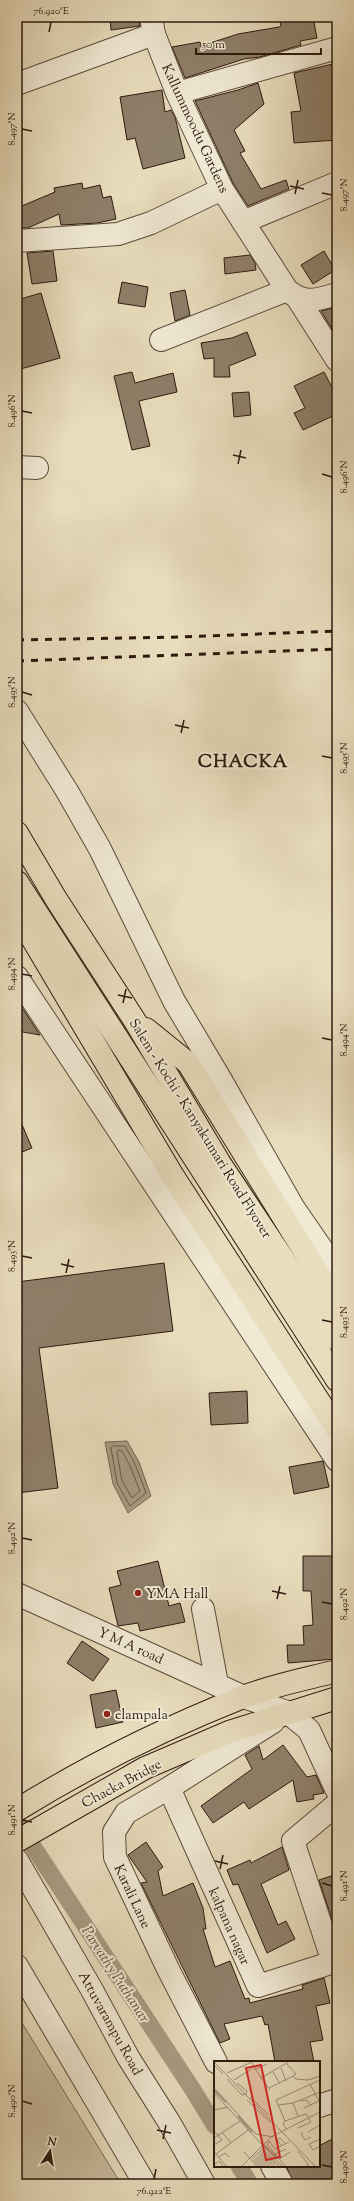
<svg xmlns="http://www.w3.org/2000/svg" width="354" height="2201" viewBox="0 0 354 2201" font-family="'Sorts Mill Goudy',serif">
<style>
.green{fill:#c8bc9f;stroke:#7a6b56}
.water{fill:#a89b82;stroke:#776754}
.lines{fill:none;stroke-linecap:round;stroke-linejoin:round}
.shore{stroke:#6a5a48;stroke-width:1}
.canal{stroke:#a89b82;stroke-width:17}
.building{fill:#8e7f69;stroke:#2d1a0e}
.minor-casing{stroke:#5c4b3a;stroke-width:24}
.major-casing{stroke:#2d1a0e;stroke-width:24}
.highway-casing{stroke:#2d1a0e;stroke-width:24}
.minor{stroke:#f0e9d4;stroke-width:22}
.major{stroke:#e8ddbd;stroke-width:22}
.highway{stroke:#e8ddbd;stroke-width:22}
.rail{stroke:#2d1a0e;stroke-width:3;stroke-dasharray:7 7;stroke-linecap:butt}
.ticks{fill:none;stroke:#2d1a0e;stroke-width:1.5}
.poi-dot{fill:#8f2418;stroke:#f0e9d4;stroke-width:1.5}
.labels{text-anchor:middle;stroke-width:4;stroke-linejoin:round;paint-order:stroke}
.street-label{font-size:14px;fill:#2d1a0e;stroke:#f0e9d4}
.poi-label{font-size:14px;fill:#2d1a0e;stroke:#f0e9d4;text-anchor:start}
.water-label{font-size:15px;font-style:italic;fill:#5e4e3c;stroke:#f0e9d4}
.district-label{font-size:18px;font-weight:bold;letter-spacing:1px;fill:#2d1a0e;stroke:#f0e9d4}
.inset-river{fill:none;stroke:#a89b82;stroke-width:2}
.inset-road{fill:none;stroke:#9d8f77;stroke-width:1}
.view{fill:#d62828;fill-opacity:0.15;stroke:#d62828;stroke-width:2}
.inset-edge{fill:none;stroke:#2d1a0e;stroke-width:2}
.neatline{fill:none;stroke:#2d1a0e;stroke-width:1.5}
.ticks-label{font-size:10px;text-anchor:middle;fill:#2d1a0e}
</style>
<rect width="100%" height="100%" fill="#e8ddbd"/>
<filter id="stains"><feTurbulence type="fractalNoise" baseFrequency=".005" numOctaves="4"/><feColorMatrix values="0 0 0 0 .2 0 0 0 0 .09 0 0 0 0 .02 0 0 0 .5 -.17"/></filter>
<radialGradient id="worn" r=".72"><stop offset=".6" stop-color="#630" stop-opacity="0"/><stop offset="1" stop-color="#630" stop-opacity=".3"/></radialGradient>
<path class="green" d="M17,2015L121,2184H17Z"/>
<path class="water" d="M127,1441L139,1462L151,1496L128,1513L113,1484L105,1442Z"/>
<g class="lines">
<g class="shore">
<path d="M113,1446H125L135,1464L146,1493L130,1506L117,1483L111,1448Z"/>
<path d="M119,1450L122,1451L130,1466L140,1491L132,1498L122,1481L117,1453Z"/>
</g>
<g class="canal">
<path d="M17,1822L193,2090L215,2126"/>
<path d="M239,2166L250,2184"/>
</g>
</g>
<g class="building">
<path d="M110,17H139L140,26L111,30Z"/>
<path d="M307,17H313L317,38L300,41L301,45L260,57L244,59L185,78L172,47L200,42L201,46L238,34L279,27L281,26L280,22Z"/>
<path d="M337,63V140L294,143L291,112L301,111L294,73Z"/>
<path d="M258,83L264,104L234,130L245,151L240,153L261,189L286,180L289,189L248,206L233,183L195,101L238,90Z"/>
<path d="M162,90L165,112L171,110L175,117L185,158L143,169L135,138L127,140L120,97Z"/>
<path d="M82,183L83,189L100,185L103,198L111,196L116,219L97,223L61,225L59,214L28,228H17V208L55,192L54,188Z"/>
<path d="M53,251L57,281L32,284L27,253Z"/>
<path d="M324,251L335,270L313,284L301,265Z"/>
<path d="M250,255L255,263L256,270L225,274L224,258Z"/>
<path d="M122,282L148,287L145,307L118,303Z"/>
<path d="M185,290L190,315L175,321L170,293Z"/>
<path d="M41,293L60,358L17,370V300Z"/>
<path d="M337,307V337L321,311Z"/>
<path d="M247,332L256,355L229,366L230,377H214V358L204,359L201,343L232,338Z"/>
<path d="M132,372L135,383L173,373L177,392L139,401L150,446L132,450L114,376Z"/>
<path d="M324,372L337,397V414L303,430L294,413L305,408L294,386Z"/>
<path d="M249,392L251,415L234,417L232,393Z"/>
<path d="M17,1000L40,1035L17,1031Z"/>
<path d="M17,1113L32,1148L17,1154Z"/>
<path d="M164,1263L173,1331L39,1348L58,1488L17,1493V1282Z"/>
<path d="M247,1391L248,1423L211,1425L209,1393Z"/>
<path d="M323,1461L329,1487L294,1494L289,1467Z"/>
<path d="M303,1556H337L336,1659L288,1663L287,1645H304L303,1626L313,1625L311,1591H303Z"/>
<path d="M158,1561L169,1606L180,1603L185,1622L140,1631L138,1623L118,1626L109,1588L121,1585L117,1571Z"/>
<path d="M82,1641L109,1659L93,1681L67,1663Z"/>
<path d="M116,1690L123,1722L96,1728L90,1695Z"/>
<path d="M283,1745L307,1777L316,1775L324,1793L313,1795L314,1799L297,1802L293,1780L249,1809L244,1802L213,1823L201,1806L252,1769L245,1755L259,1746L263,1760Z"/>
<path d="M146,1842L163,1867L158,1871L163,1896L193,1883L203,1908L206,1929H203L215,1967L230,1961L245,1999L249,1998L250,2003L303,1989L302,1985L324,1978L330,2003L316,2006L323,2040L310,2042L314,2062H275L268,2024L265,2025L262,2016L224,2024L230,2039L220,2043L141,1883L147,1882L128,1855Z"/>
<path d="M282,1847L289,1870L261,1884L278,1925L286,1921L295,1939L267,1953L238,1884L233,1885L227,1870L250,1860L251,1863Z"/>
<path d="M337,1874V1934L319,1880Z"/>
<path d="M332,2139L337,2150V2184H294L286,2166H319V2146Z"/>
</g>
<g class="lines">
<g class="minor-casing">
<g id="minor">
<path d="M151,17L154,34L177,93L222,189L287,290C305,305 316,300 337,294"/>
<path d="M17,84L154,34"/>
<path d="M177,93L337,48"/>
<path d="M243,222L337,183"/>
<path d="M17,241L118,234L151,223L222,189"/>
<path d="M298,299L337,360"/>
<path d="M161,340L287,290"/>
<path d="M17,467L37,468"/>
<path d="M17,711L67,791L100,849L174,1001L221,1080L293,1207L337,1271"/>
<path d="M17,977L337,1460"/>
<path d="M17,1594L244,1697L287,1712L309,1730L337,1791"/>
<path d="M203,1609L217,1684"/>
<path d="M169,1788L258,1986L337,1961"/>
<path d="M17,1860L92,1990L128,2057L169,2122L204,2184"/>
<path d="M333,1962L293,1841L337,1804"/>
<path d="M17,1966L145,2184"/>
<path d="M216,2062L169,1971L115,1857L114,1832L126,1813L169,1788L273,1722"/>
<path d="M319,2106L337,2100"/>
<path d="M272,2166L282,2184"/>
</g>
</g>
<g class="major-casing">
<g id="major">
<path d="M17,1810C88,1766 165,1728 243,1697C273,1685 306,1679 337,1671"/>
<path d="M17,1841L145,1768L229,1732L337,1698"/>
</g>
</g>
<g class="highway-casing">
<g id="highway">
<path d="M17,833L56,899L135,1021L219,1162L337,1340"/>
<path d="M17,882L337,1380"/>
<path d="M17,913L173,1176L337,1429"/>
<path d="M146,1029L188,1063L337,1304"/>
</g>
</g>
<use href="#minor" class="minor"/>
<use href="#major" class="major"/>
<use href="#highway" class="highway"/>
<g class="rail">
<path d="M17,640L180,637L337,631"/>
<path d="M17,661L337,649"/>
</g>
</g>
<path class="ticks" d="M49,32L51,22M22,129L32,131M290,186L304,189M322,193L332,195M295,194L298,180M22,411L32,413M233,455L246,458M238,464L241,450M322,474L332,477M22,692L32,695M175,725L189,728M181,733L184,720M322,756L332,758M22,974L32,976M118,995L132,998M123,1003L126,989M322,1038L332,1040M22,1256L32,1258M61,1264L74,1267M66,1273L69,1259M322,1320L332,1322M22,1538L32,1540M272,1591L286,1594M277,1599L280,1586M322,1602L332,1604M22,1820L32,1822M215,1861L228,1864M220,1869L223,1855M322,1883L332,1886M22,2101L32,2104M157,2130L171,2133M163,2139L166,2125M322,2165L332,2167M154,2179L156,2169"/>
<g class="poi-dot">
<circle cx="138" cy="1593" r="4"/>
<circle cx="107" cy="1714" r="4"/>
</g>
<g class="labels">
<g class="street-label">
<text transform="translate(196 128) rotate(65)" y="5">Kallummoodu Gardens</text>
<text transform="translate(201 1128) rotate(58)" y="5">Salem - Kochi - Kanyakumari Road Flyover</text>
<text transform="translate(131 1645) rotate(24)" y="5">Y M A road</text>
<text transform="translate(121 1783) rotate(-28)" y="5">Chacka Bridge</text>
<text transform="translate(133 1896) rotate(65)" y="5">Karali Lane</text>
<text transform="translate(230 1926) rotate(66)" y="5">kalpana nagar</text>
<text transform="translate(111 2023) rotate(61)" y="5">Attuvarampu Road</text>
</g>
<g class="poi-label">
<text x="146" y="1598">YMA Hall</text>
<text x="115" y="1719">elampala</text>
</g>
<g class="water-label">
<text transform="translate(116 1974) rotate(57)" y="5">Parvathy Puthanar</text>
</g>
<g class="district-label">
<text x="243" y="767">CHACKA</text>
</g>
</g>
<g transform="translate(214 2061)">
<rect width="106" height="106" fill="#e8ddbd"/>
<path d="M49,89L63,104L45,106L39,99Z" fill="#c8bc9f"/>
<path class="inset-river" d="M0,29L12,41M24,55L38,71M49,83L63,97"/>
<path class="inset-road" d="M37,0L47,17L76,0M0,1L102,106M73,3L82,13L79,15M0,4L9,13M67,7L72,20M40,9L53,3M59,11L66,23M13,12L38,1M47,17L56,29M13,18L28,34L32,33L33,30L23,22M20,19L39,7M0,27L42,73L59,76M55,27L79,15L82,18L94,19L106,15M0,32L69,106M36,36L55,54M33,39L57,62M86,40L93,39L96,44M79,42L84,55M64,44L79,42L106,31M90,47L105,40L96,23M0,49L14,46M71,60L92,53L97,61L84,67M72,68L69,62L71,60L62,39L106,19M0,70L8,79L0,84M8,71L17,82M94,71L106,64M89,72L87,73L91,79L97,76M0,77L26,60M106,78L95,83L99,89L106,85M55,80L53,83L72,106M55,80L61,88L75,81M67,84L63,79L66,77L71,83M84,90L94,103L93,106M0,91L13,106M30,91L44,106M2,93L34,69M61,93L72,88M5,96L11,92L15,96M38,97L49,88L66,106M65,98L76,91M1,103L5,100L10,106M27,106L57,76L106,51"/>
<path class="view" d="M47,4L66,96L52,99L32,7Z"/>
<rect width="106" height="106" class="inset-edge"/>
</g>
<rect width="354" height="2201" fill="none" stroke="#e8ddbd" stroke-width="44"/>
<g transform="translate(50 2151) rotate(12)" stroke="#f0e9d4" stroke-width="3" paint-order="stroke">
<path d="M0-3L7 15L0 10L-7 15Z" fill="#2d1a0e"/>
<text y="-6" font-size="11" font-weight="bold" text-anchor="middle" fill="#2d1a0e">N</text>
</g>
<path d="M196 48v6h125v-6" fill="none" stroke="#2d1a0e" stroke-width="2"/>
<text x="202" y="48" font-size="12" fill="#2d1a0e" stroke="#f0e9d4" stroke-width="3" paint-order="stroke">50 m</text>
<rect x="22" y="22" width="310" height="2157" class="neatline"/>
<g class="ticks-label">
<text x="51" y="14">76.920°E</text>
<text transform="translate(11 129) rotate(-90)" y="4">8.497°N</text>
<text transform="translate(343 195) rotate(-90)" y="4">8.497°N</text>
<text transform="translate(11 411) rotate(-90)" y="4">8.496°N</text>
<text transform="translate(343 477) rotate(-90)" y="4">8.496°N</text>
<text transform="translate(11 692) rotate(-90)" y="4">8.495°N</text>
<text transform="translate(343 758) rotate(-90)" y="4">8.495°N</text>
<text transform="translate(11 974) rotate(-90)" y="4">8.494°N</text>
<text transform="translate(343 1040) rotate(-90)" y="4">8.494°N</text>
<text transform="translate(11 1256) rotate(-90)" y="4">8.493°N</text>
<text transform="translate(343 1322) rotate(-90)" y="4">8.493°N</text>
<text transform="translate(11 1538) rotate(-90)" y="4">8.492°N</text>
<text transform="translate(343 1604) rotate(-90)" y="4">8.492°N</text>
<text transform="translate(11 1820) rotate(-90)" y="4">8.491°N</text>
<text transform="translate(343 1886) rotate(-90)" y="4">8.491°N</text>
<text transform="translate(11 2101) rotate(-90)" y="4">8.490°N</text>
<text transform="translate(343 2167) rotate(-90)" y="4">8.490°N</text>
<text x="154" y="2194">76.922°E</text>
</g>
<rect width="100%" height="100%" filter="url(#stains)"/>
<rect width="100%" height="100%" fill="url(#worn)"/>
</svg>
